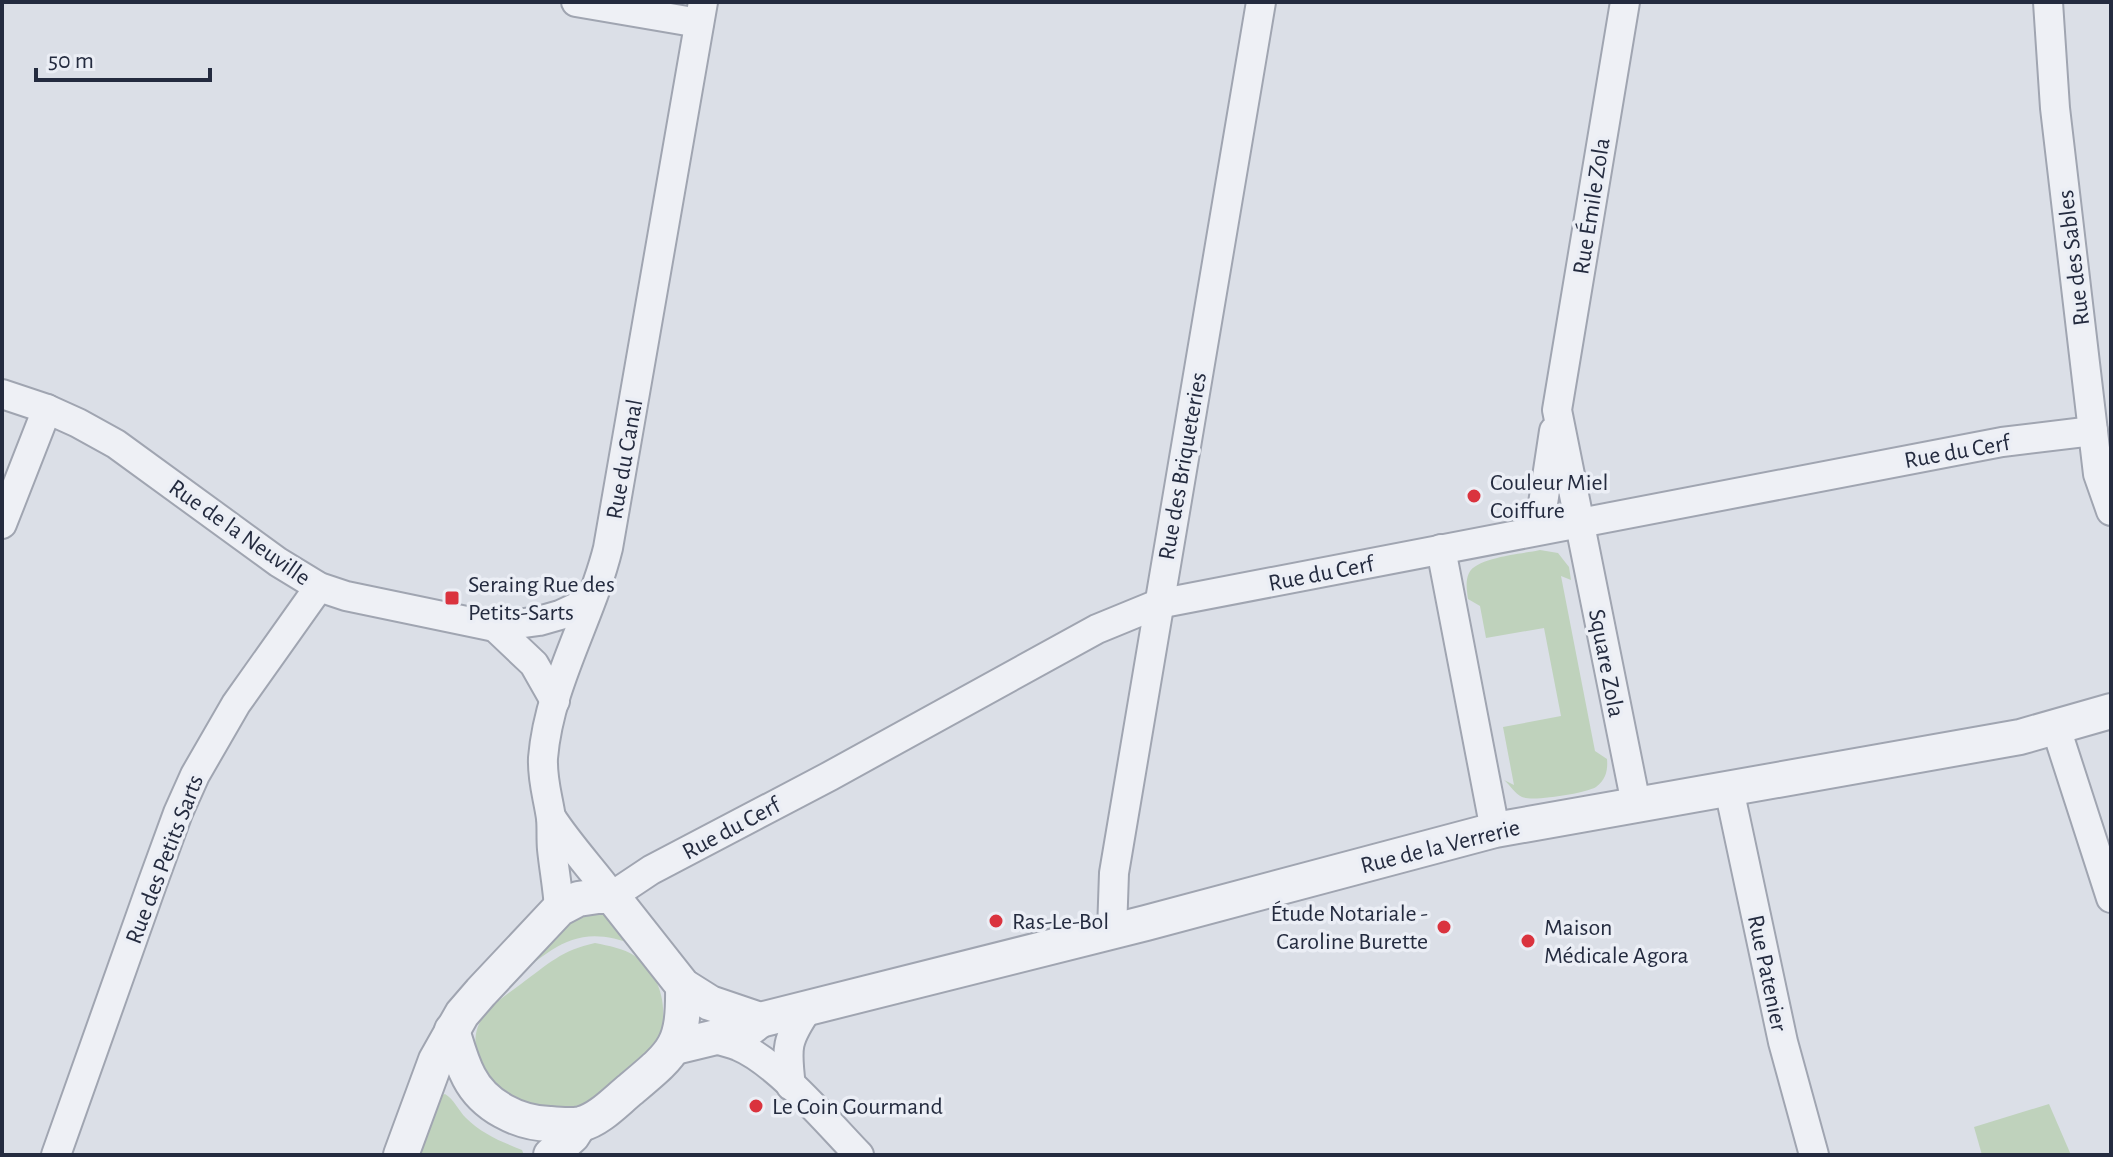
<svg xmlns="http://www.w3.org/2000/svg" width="2113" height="1157" viewBox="0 0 2113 1157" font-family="'Alegreya Sans',sans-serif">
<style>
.green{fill:#bfd2bc}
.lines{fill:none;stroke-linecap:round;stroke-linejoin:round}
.minor-casing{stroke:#a0a5b1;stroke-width:32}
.tertiary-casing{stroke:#a0a5b1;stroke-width:38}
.minor{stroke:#eef0f5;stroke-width:28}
.tertiary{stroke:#eef0f5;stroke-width:34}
.poi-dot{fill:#da333e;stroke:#ebeef5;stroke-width:3}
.labels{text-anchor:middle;stroke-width:7;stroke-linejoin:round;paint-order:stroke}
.street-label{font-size:24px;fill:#242b3f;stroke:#ebeef5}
.poi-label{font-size:24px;fill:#242b3f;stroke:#ebeef5;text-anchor:start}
</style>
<rect width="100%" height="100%" fill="#dbdfe7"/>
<g class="green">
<path d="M1540,550L1558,553L1569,567L1571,580L1561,576L1595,751L1607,759C1608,770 1606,780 1596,787C1587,793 1532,802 1522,797C1515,794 1510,785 1504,780L1514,785L1503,727L1561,716L1544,628L1486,638L1480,606L1468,599C1467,591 1465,581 1469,573C1477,557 1523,554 1540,550Z"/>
<path d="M602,913L608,916L637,946C576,921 554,948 508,983L572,914Z"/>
<path d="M595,943C609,946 623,948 635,956C664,976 672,1020 653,1049C645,1059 631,1068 621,1077C612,1084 603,1094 593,1100C574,1112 548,1112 528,1105C513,1101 498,1088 489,1077C482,1069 478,1060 476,1049C471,1016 498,1001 521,984C548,964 562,950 595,943Z"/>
<path d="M445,1094C454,1099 458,1110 466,1118C482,1134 502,1142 522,1150L524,1155H419L440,1096Z"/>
<path d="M2049,1104L2071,1155H1982L1974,1127Z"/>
</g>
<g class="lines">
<g class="minor-casing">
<g id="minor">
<path d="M576,2L699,23"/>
<path d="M1625,2L1557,410L1636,804"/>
<path d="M2048,2L2055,108L2098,474L2111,511"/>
<path d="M2,394L47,409L78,423L116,444L278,562L319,587L346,596L495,627L539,621L560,615L590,601"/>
<path d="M2,524L47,409"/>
<path d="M1539,530L1554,431"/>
<path d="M1441,549L1495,830"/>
<path d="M495,627L534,664L555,701"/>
<path d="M2056,728L2111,898"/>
<path d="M1729,789L1783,1042L1814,1155"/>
<path d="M551,817C569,845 592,869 612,896L651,870L830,776L1097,629L1158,604L2002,442L2093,431"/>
<path d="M559,909C558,889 554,869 552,849C551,838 552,828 551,818C548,797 542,780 543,758C549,684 591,618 608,548L703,2"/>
<path d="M1112,931L1114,873L1261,2"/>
<path d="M714,1039C722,1041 730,1043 738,1046C777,1062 828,1123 859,1155"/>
<path d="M791,1086C786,1047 786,1040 809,1007"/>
<path d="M56,1155L151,887L178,813L195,775L236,704L319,587"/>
</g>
</g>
<g class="tertiary-casing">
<g id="tertiary">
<path d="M452,1030C457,1046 461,1062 469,1077C484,1106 518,1123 550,1124C560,1125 572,1126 581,1124C600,1119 616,1101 631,1089C675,1052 684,1046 683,986"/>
<path d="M675,1047L741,1031L750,1028L760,1020"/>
<path d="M401,1155L436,1060L462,1014L481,992L559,909L578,899L598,896H612L683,986L710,1003L760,1020L1146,923L1495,830L2020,737L2111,711"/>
<path d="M551,1155L572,1136L579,1125"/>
</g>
</g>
<use href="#minor" class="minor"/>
<use href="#tertiary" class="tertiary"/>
</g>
<g class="poi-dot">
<circle cx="1474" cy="496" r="8"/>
<rect x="444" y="590" width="16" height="16" rx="4"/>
<circle cx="996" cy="921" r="8"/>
<circle cx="1444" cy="927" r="8"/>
<circle cx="1528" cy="941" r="8"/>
<circle cx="756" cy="1106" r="8"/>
</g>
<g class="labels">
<g class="street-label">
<text transform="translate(1591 206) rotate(-81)" y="8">Rue Émile Zola</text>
<text transform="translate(2073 258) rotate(-97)" y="8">Rue des Sables</text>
<text transform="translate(1957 451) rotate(-10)" y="8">Rue du Cerf</text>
<text transform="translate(624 459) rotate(-80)" y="8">Rue du Canal</text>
<text transform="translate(1182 466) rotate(-80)" y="8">Rue des Briqueteries</text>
<text transform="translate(240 532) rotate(35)" y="8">Rue de la Neuville</text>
<text transform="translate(1321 573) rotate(-11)" y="8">Rue du Cerf</text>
<text transform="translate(1607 663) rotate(79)" y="8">Square Zola</text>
<text transform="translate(731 828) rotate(-28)" y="8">Rue du Cerf</text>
<text transform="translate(1440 846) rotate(-14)" y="8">Rue de la Verrerie</text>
<text transform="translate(164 859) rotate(-69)" y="8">Rue des Petits Sarts</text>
<text transform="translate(1768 973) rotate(78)" y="8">Rue Patenier</text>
</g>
<g class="poi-label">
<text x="1490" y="490">Couleur Miel<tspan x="1490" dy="28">Coiffure</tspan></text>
<text x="468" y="592">Seraing Rue des<tspan x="468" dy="28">Petits-Sarts</tspan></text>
<text x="1428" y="921" text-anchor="end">Étude Notariale -<tspan x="1428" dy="28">Caroline Burette</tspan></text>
<text x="1012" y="929">Ras-Le-Bol</text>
<text x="1544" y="935">Maison<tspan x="1544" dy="28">Médicale Agora</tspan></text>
<text x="772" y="1114">Le Coin Gourmand</text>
</g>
</g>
<rect width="2113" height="1157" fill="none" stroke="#242b3f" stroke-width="8"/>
<path d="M36 68v12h174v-12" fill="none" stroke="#242b3f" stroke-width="4"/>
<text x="48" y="68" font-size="24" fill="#242b3f" stroke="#ebeef5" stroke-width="6" paint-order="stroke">50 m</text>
</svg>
